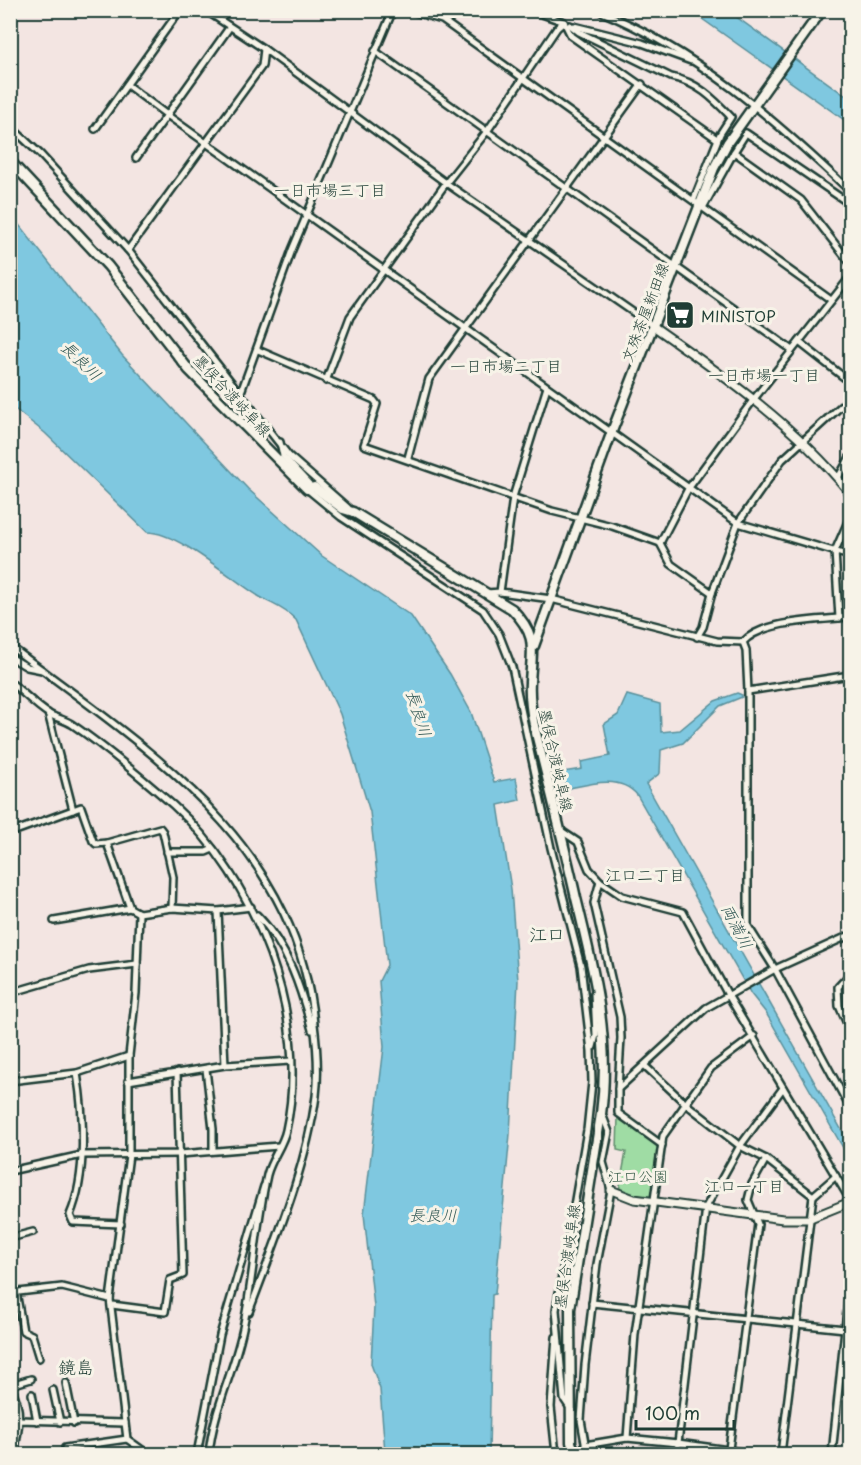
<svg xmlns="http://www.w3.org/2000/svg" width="861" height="1465" font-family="'Playpen Sans','Klee One',sans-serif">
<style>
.green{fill:#9fdca4;stroke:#5f8c6c;stroke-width:1.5}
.water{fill:#7fc8e0;stroke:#59909b;stroke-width:1.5}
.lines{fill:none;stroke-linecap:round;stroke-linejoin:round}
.minor-casing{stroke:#1f3d34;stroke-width:10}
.tertiary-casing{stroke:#1f3d34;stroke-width:11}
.secondary-casing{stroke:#1f3d34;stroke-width:13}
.minor{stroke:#f7f3e8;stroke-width:5}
.tertiary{stroke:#f7f3e8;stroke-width:7}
.secondary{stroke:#f7f3e8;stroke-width:8}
.labels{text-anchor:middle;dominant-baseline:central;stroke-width:6;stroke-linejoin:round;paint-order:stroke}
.street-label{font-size:15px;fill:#1f3d34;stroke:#f7f3e8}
.poi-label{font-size:15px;fill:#1f3d34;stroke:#f7f3e8;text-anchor:start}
.park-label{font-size:15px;fill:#395d4a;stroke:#f7f3e8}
.neighbourhood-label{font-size:16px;fill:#1f3d34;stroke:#f7f3e8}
.water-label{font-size:16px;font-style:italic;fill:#325956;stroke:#f7f3e8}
.quarter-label{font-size:18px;fill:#1f3d34;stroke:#f7f3e8}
</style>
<rect width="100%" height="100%" fill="#f3e5e2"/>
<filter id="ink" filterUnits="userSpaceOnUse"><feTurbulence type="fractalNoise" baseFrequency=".0167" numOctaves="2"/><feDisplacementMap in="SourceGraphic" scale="12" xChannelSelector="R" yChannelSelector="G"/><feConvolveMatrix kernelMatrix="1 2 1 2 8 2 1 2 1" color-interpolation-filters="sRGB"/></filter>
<g filter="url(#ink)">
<polygon class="green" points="618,1117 658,1146 652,1199 619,1191 626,1152 617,1150"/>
<g class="water">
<polygon points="691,11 728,11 850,99 850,124"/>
<path d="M11,219l5,2 106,134 126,134 74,67 89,60 39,58 21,38 23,70 22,-4 4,22 -22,5 13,84 7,92 -8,153 -15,160 -3,1 -3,159h-103l-1,-2 -5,-63 -9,-25 3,-57 -10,-93 20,-167 -5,-66 8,-16 -17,-153 -30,-98 -44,-94c-11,-12 -23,-15 -36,-23 -28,-17 -81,-65 -113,-65l-102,-99 -34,-27z"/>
<path d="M737,693l5,2v2l-22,9 -37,37 -22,7 -1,23 -14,11 204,361v15l-84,-147 -15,-19 -114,-199c-17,-21 -48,-11 -71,-6l-4,-17 20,-3 -1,-7 29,-6 -6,-32 14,-9 9,-20 33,9 1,28 19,-2 35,-29z"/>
</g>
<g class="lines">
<g class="minor-casing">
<g id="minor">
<polyline points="205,10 264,49 446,183 653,326"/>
<polyline points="408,10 442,20 831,300"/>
<path d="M597,10c99,40 177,109 253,181"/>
<polyline points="564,22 571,36 717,139"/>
<path d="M570,25l9,7 92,45c26,5 42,21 60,40l-11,17 -26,65"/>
<polyline points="574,26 642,43 691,61"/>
<polyline points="375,51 792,350"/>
<polyline points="127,85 167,115 229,28"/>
<polyline points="10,126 40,154 128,250 289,456 348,508"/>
<polyline points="95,129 180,10"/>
<polyline points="734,152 746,133 850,204"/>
<polyline points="136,158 167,115 738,523 850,556"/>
<polyline points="704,206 734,152 801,200 850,263"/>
<polyline points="128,250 262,66 264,49"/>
<polyline points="799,342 850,382"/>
<polyline points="258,350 374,400 377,404 364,445 552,511 612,526 660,543"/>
<polyline points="326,381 350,317 446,183 488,130 557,28 564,22 531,10"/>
<polyline points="241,392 292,250 393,10"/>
<polyline points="280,442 283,456 309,484 307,489 341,517 483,610 499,634 512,667 551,848 581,966 591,1051 592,1082 587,1130 556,1310 564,1399 570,1408"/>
<polyline points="408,458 429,379 642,84"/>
<polyline points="838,478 850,457"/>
<polyline points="660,543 688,489 754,399 850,277"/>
<polyline points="660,543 671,564 712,593"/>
<path d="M500,592l51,7 166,42 26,1c20,-22 78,-22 107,-25"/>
<polyline points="487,593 500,592 513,497 547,387"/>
<polyline points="839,618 835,551 850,517"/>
<polyline points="697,637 703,627 712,593 738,523 782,460 850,398"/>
<polyline points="743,642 746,650 748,691 748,926 775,969 850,1108"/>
<path d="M10,646c134,101 287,195 304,378 3,23 5,48 2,72 -10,73 -41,146 -67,216"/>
<polyline points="10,657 27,667 42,670"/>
<path d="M10,682c13,10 25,23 39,32 7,4 17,6 24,11 35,24 68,52 100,80 83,74 138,214 113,325 -3,15 -15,29 -19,45 -11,49 -13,99 -23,148 -8,45 -31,86 -35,131"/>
<polyline points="748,691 850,675"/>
<polyline points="48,713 73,810"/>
<polyline points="560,830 578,842 589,869 600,881"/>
<polyline points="10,833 81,807 93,841 96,844 107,843 130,908 139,913 172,908 218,911 251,907"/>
<polyline points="107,843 160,828 163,832 173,877 172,908"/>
<polyline points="167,852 206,852 213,849"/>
<polyline points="218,911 225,1065"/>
<polyline points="139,913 136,993 129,1056 129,1155 110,1299 127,1439 148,1454"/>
<path d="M257,915c31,31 44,74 55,115"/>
<polyline points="54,921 130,908"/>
<polyline points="850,974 838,987 839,1006 850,1030"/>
<polyline points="10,993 89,970 137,964"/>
<polyline points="593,1047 596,1035 594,994"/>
<polyline points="645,1066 686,1104 740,1146 766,1159 813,1196 781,1454"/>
<polyline points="206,1069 213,1129 213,1150"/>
<path d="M77,1073c7,42 10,102 -7,142l3,7 48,2"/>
<polyline points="10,1081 77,1073 129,1056"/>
<polyline points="128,1081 225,1065 291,1061"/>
<polyline points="618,1089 621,1038 620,1017 594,903 600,881 622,896 683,912 728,995 850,1200"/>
<polyline points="662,1145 618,1113 618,1089 706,1008 775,969 850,935"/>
<polyline points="10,1171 82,1155 180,1154 279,1146"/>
<polyline points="813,1196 836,1176"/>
<polyline points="10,1238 33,1232"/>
<polyline points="16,1292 23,1331 32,1335 39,1358"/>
<polyline points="10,1293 62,1287 110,1299"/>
<polyline points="592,1303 845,1329"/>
<polyline points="112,1305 165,1312 170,1280 183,1275 177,1072"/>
<polyline points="556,1337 551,1407 556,1454"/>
<polyline points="66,1383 74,1423"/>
<path d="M10,1385c13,24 9,44 4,69"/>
<polyline points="11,1385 31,1379"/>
<polyline points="53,1390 60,1422"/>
<polyline points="32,1394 37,1421"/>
<polyline points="10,1422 19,1420 125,1423"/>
<polyline points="627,1438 635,1334 663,1136 711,1068 754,1036"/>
<polyline points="572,1443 580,1454"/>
<polyline points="585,1445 627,1438 678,1443 706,1207 740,1146 783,1088"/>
<polyline points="729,1449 758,1224 748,1200 752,1184 766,1159"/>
<polyline points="65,1454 65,1448 127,1439"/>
<polyline points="197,1454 220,1335 264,1186"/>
<polyline points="587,1454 581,1420 585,1365 597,1264 611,1190 603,1162 609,1132 602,1114"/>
<polyline points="677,1454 678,1443 757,1454"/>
<polyline points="832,1454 850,1281"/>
</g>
</g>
<g class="tertiary-casing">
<g id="tertiary">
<path d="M653,326c70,49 143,100 197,167"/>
<polyline points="611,1190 634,1199 783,1219 808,1219 850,1202"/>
</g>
</g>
<g class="secondary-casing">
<g id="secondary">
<path d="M10,161l98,105 81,104 118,119 7,-2 29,22 10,3 159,97c26,27 20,39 18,73 -1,15 1,28 4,43 14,57 29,115 42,173 18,72 35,141 25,216l-31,195 1,133 3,12"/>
<polyline points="534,646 611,434 714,168 728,142 822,10"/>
</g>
</g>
<use href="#minor" class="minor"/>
<use href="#tertiary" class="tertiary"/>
<use href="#secondary" class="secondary"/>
</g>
</g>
<defs>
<g id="supermarket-square" transform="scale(1.5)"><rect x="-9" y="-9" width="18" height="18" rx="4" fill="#1f3d34" stroke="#f7f3e8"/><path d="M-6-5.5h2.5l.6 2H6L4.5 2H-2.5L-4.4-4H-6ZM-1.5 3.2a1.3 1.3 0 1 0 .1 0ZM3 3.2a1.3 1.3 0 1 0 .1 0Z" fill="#fff"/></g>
</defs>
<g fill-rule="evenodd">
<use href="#supermarket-square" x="680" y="315"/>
</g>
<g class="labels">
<g class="street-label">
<text transform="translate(644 312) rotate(-69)">文殊茶屋新田線</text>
<text transform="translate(233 395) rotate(47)">墨俣合渡岐阜線</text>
<text transform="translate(557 760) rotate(77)">墨俣合渡岐阜線</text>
<text transform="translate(566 1256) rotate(-82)">墨俣合渡岐阜線</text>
</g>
<g class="poi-label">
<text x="701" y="315">MINISTOP</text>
</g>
<g class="park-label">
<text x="638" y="1175">江口公園</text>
</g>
<g class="neighbourhood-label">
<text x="330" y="189">一日市場三丁目</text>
<text x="506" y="365">一日市場二丁目</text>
<text x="764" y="374">一日市場一丁目</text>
<text x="645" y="874">江口二丁目</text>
<text x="744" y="1185">江口一丁目</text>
</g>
<g class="water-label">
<text transform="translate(82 360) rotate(44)">長良川</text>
<text transform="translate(420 713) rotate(72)">長良川</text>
<text transform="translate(738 926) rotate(63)">両満川</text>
<text x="433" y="1214">長良川</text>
</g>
<g class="quarter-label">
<text x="547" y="933">江口</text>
<text x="76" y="1366">鏡島</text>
</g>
</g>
<rect width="861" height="1465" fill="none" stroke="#f7f3e8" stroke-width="36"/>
<rect x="18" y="18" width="825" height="1429" fill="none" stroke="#1f3d34" stroke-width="2" filter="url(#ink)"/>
<path d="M636 1420v9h98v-9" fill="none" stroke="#1f3d34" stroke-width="3"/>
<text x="645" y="1420" font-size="18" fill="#1f3d34" stroke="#f7f3e8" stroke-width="4.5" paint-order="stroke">100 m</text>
</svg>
